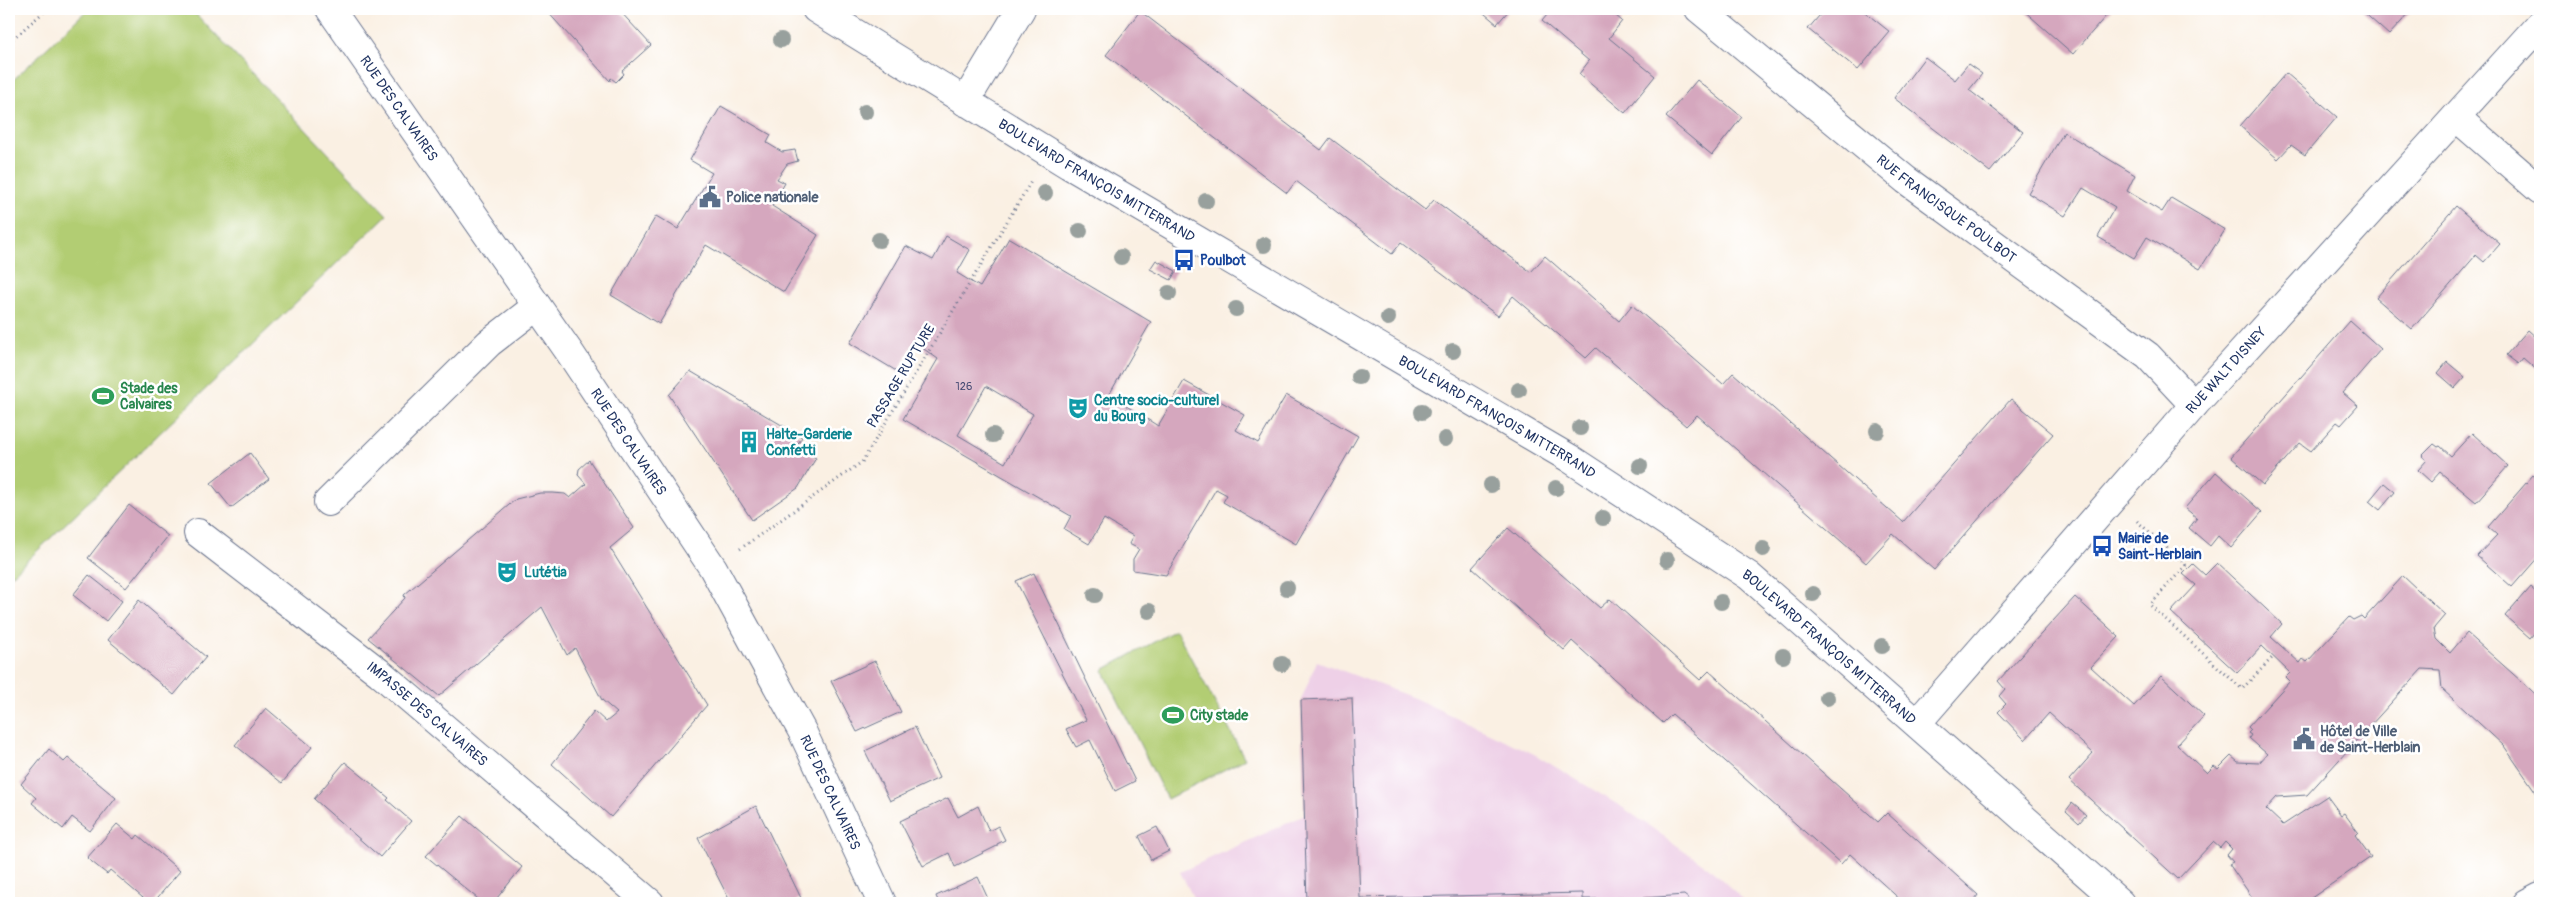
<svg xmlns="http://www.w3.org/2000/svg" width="2549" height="912" font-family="Pangolin,sans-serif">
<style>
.built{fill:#eed0e7}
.pitch{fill:#b2cd73;stroke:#667e68}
.building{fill:#d5a7be;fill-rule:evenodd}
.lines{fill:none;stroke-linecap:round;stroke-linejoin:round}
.minor-casing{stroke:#69738d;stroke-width:30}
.path{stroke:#69738d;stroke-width:3;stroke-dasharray:1 4;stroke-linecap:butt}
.minor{stroke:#fff;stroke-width:28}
.tree{fill:#98a09d}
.labels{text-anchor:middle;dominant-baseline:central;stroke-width:5;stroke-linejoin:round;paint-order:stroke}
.number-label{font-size:11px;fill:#4a4d76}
.street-label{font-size:14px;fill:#1b2f5e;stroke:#fff}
.service-label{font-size:14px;font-weight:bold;fill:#4e5e75;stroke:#fff;text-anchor:start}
.transit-label{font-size:14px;font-weight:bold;fill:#164399;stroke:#fff;text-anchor:start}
.leisure-label{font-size:14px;font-weight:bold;fill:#27864d;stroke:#fff;text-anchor:start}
.culture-label{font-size:14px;font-weight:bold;fill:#0d838f;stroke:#fff;text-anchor:start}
</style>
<rect width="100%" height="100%" fill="#fff"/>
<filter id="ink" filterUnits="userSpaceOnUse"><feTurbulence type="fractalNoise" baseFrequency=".02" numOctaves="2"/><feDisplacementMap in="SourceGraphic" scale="10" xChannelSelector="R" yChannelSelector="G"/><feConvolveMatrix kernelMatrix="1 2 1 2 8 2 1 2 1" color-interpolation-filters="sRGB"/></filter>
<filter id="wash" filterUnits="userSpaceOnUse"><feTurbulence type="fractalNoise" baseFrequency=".0096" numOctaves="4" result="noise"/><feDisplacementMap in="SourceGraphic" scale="20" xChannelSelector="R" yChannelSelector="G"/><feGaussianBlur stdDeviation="1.12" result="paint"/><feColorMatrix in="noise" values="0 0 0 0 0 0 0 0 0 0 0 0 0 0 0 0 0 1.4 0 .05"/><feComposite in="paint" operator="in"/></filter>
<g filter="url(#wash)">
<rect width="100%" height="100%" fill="#faf0e3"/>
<polygon class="built" points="1317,661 1414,698 1534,754 1625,809 1709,868 1747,903 1196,903 1180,872 1305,815 1301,700"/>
<g class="pitch">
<polygon points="88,9 191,9 387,215 9,578 9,84"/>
<polygon points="1176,630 1245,759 1167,799 1103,670"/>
</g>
<g id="blocks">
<g class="building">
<polygon points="545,9 618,9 651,45 622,71 624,74 616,82 611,78 610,81"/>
<polygon points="1479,9 1510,9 1497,24"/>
<polygon points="1552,9 1608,9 1622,21 1609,38 1655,76 1625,113 1579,74 1589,61 1542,21"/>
<polygon points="1825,9 1861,9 1890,32 1858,70 1808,29"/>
<polygon points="2022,9 2112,9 2073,54"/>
<polygon points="2360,9 2413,9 2389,35"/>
<polygon points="1140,11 1321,150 1330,138 1425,210 1434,200 1531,272 1545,256 1619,321 1632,305 1723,384 1733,373 1903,522 2011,399 2053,434 1934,570 1893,534 1866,563 1697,415 1686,426 1596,348 1586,358 1513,296 1498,316 1401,243 1392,254 1296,181 1287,193 1106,55"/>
<polygon points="1925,57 1955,80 1968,64 1982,74 1969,90 2023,132 1990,172 1894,98"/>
<polygon points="2286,73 2337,117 2305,155 2291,145 2278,159 2240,126"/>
<polygon points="1697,80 1742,117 1712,155 1666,117"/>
<polygon points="721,106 771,135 767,143 782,152 795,150 798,161 787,164 777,179 785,183 772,206 818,235 784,292 706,245 659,324 611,295 656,216 678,229 712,173 690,160"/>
<polygon points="2064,132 2135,175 2127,191 2162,212 2171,198 2225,230 2200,269 2147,237 2134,258 2098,237 2115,207 2083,188 2065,216 2028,193"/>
<polygon points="2456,206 2500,244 2484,262 2476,255 2412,329 2376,298"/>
<path d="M946,236l24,14 -13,23 23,14 29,-49 142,84 -42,73 49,31 26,-45 61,34 -9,15 22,13 28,-48 72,41 -62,108 -73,-42 4,-7 -11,-6 -50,86 -33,-5v-11l6,-10 -10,-5 4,-8 -29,-17 -15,25 -25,-15 7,-13 -168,-97 35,-60 -24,-17 -16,30 -48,-29 56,-97 27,14zM986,386l47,28 -28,49 -47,-28z"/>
<polygon points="1156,260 1176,271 1171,280 1150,269"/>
<polygon points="2350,321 2381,349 2343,393 2358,406 2341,425 2337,422 2311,451 2300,443 2263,485 2231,457"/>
<polygon points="2528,330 2538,339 2540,337 2540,373 2523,358 2518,364 2506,355"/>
<polygon points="2447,362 2465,377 2455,388 2438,373"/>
<polygon points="690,371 802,437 796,447 816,458 798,488 752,520 669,395"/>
<polygon points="2472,433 2508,466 2476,502 2440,472 2431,482 2418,470 2427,460 2422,456 2434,444 2438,447 2440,446 2451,456"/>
<polygon points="250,453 269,479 231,508 211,483"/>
<polygon points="589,460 634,528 610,548 707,705 611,817 552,764 594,711 606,722 617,713 602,700 575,648 567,655 542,607 439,696 368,638 405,598 404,595 516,499 540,493 553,493 565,494 570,498 586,484 578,475 579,469"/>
<polygon points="2216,472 2262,512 2231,548 2218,536 2210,546 2189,528 2197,518 2185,508"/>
<polygon points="2533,475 2540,482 2540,555 2512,587 2477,556 2497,535 2488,527"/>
<polygon points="2384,483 2395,492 2380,510 2369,501"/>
<polygon points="129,505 168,536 126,588 88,558"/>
<polygon points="1508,528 1600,608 1610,599 1700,680 1709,671 1878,822 1887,813 1978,895 1972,903 1904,903 1850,854 1841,864 1672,714 1663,723 1572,641 1564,650 1472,568"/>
<polygon points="2217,563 2282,624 2271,637 2300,663 2303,659 2307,662 2349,617 2353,620 2361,616 2364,619 2403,576 2445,615 2434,628 2436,639 2450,653 2467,633 2540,698 2540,707 2535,712 2540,718 2540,798 2504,746 2442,689 2440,670 2422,669 2307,795 2277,797 2266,809 2283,825 2327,796 2341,815 2344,813 2358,832 2355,835 2371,857 2304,903 2256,903 2229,864 2233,862 2227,855 2232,849 2225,842 2220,848 2213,842 2178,879 2069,780 2093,753 2049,713 2025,740 1998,712 2006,704 1999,696 2005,689 1998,681 2075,597 2119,637 2091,667 2134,706 2161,676 2204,716 2177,745 2207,773 2214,766 2218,769 2231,756 2238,762 2259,763 2267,754 2249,738 2251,735 2248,733 2251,730 2248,727 2290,681 2286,677 2290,673 2262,646 2237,673 2171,612 2196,585 2183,574 2193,564 2205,575"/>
<polygon points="1034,573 1135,781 1115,791 1090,740 1076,747 1066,729 1086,720 1016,581"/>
<polygon points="89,575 122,601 106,621 73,595"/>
<polygon points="2530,587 2540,596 2540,626 2530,638 2505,616"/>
<polygon points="139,600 206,657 174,695 108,640"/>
<polygon points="875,661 901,712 857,732 831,681"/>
<polygon points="1352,698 1360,898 1583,893 1583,899 1634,899 1634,903 1307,903 1301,700"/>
<polygon points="266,708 312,747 282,783 235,745"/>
<polygon points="915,727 939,778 890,801 865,751"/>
<polygon points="49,749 64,762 68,758 116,798 90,831 72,817 63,829 32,803 36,798 21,784"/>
<polygon points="345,762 389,798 387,800 411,821 380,857 314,799"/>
<polygon points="948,798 958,817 978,806 989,831 998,826 1005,840 997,844 997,846 955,867 949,853 923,866 900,821"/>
<polygon points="2072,803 2086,815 2079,823 2066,811"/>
<polygon points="756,806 801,898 793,903 731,903 698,838"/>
<polygon points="462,816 522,867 493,903 483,903 426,856"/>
<polygon points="117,824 135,839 138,835 180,871 153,903 149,903 110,870 107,874 87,858"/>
<polygon points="1157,827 1169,851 1151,860 1139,836"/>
<polygon points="978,877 990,903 939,903 936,896"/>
<polygon points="1684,895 1689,899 1689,903 1645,903 1644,898"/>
</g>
</g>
</g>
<g filter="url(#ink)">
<use href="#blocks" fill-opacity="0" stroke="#69738d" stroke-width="1"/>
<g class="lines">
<g class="minor-casing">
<g id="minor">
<path id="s1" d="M330,9l240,344 143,215 89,163 80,172"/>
<path id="s2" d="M816,9l253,156 500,293 180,118 371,327"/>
<path id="s3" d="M1699,9l207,171 242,176 46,49"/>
<polyline points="965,102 1021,9"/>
<polyline points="2456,117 2540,190"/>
<polyline points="328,502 489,343 537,306"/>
<path id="s4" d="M198,533l182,140 270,230"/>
<path id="s5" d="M1917,723l277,-318 346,-381"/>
<polyline points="2527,903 2540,896"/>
</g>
</g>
<g class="path">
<polyline points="9,42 47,9"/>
<polyline points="2137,521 2189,568"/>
<polyline points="740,549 862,462 1032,180"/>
<polyline points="2186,565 2150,605 2242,689 2273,657"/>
</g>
<use href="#minor" class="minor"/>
</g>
<g class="tree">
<circle cx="781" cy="40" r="8"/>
<circle cx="865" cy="112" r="8"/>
<circle cx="1045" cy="193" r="8"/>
<circle cx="1206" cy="201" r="8"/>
<circle cx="1080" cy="231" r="8"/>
<circle cx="879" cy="240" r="8"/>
<circle cx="1264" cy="245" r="8"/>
<circle cx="1121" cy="257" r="8"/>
<circle cx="1169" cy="293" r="8"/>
<circle cx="1236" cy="309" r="8"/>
<circle cx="1388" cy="318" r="8"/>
<circle cx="1453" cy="351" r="8"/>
<circle cx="1359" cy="377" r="8"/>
<circle cx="1519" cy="390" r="8"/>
<circle cx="1422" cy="412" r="8"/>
<circle cx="1580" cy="428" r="8"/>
<circle cx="1877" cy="431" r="8"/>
<circle cx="993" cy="435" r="8"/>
<circle cx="1445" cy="439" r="8"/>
<circle cx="1640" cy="466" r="8"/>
<circle cx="1491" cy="485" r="8"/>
<circle cx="1556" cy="488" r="8"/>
<circle cx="1603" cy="518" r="8"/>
<circle cx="1763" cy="549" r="8"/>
<circle cx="1667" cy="560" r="8"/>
<circle cx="1287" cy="588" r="8"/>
<circle cx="1813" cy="594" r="8"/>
<circle cx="1095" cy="595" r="8"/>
<circle cx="1721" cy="602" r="8"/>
<circle cx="1149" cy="611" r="8"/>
<circle cx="1882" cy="646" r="8"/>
<circle cx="1783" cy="656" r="8"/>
<circle cx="1282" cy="664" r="8"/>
<circle cx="1827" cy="698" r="8"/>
</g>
</g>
<defs>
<g id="civic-bare" transform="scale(1.725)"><path d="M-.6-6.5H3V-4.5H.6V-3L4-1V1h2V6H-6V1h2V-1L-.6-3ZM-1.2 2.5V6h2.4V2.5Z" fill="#5c6f8a" stroke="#fff" stroke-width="2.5" paint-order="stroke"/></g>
<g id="bus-bare" transform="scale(1.725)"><path d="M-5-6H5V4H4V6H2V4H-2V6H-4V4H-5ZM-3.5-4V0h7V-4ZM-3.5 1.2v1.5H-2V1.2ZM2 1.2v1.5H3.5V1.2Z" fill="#1a4fb4" stroke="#fff" stroke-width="2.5" paint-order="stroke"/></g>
<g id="stadium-bare" transform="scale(1.725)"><path d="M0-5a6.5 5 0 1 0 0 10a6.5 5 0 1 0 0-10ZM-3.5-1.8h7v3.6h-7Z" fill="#2e9e5b" stroke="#fff" stroke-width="2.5" paint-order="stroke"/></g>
<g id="theatre-bare" transform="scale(1.725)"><path d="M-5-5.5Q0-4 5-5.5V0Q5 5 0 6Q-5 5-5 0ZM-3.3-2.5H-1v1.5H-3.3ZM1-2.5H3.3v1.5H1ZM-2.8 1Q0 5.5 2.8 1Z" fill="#0f9aa8" stroke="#fff" stroke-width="2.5" paint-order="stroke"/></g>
<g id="building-bare" transform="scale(1.725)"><path d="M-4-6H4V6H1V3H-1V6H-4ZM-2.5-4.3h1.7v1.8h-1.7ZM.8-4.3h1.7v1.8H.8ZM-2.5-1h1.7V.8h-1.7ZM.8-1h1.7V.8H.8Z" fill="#0f9aa8" stroke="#fff" stroke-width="2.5" paint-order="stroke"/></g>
</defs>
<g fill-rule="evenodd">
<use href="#civic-bare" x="710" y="197"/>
<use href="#bus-bare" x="1184" y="260"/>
<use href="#stadium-bare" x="103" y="396"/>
<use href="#theatre-bare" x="1078" y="408"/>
<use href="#building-bare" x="749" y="442"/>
<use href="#bus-bare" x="2102" y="546"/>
<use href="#theatre-bare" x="507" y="572"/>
<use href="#stadium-bare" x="1173" y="715"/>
<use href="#civic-bare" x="2304" y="739"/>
</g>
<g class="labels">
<g class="number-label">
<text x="964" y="386">126</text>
</g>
<g class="street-label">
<text stroke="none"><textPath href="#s1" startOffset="121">RUE DES CALVAIRES</textPath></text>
<text stroke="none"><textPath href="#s2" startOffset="329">BOULEVARD FRANÇOIS MITTERRAND</textPath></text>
<text stroke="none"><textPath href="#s3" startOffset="318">RUE FRANCISQUE POULBOT</textPath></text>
<text stroke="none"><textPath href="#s5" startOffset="469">RUE WALT DISNEY</textPath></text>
<text transform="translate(901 376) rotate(-59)">PASSAGE RUPTURE</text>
<text stroke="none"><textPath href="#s2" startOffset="794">BOULEVARD FRANÇOIS MITTERRAND</textPath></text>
<text stroke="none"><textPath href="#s1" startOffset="526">RUE DES CALVAIRES</textPath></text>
<text stroke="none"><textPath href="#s2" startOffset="1199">BOULEVARD FRANÇOIS MITTERRAND</textPath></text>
<text stroke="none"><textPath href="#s4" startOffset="292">IMPASSE DES CALVAIRES</textPath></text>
<text stroke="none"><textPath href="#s1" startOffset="931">RUE DES CALVAIRES</textPath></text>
</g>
<g class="service-label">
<text x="726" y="197">Police nationale</text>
<text x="2320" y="731">Hôtel de Ville<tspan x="2320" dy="16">de Saint-Herblain</tspan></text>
</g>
<g class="transit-label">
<text x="1200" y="260">Poulbot</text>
<text x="2118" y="538">Mairie de<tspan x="2118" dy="16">Saint-Herblain</tspan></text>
</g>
<g class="leisure-label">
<text x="120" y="388">Stade des<tspan x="120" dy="16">Calvaires</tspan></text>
<text x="1190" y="715">City stade</text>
</g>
<g class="culture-label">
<text x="1094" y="400">Centre socio-culturel<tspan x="1094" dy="16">du Bourg</tspan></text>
<text x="766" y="434">Halte-Garderie<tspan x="766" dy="16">Confetti</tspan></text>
<text x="524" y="572">Lutétia</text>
</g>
</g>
<rect width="2549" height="912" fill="none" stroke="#fff" stroke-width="30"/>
</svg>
